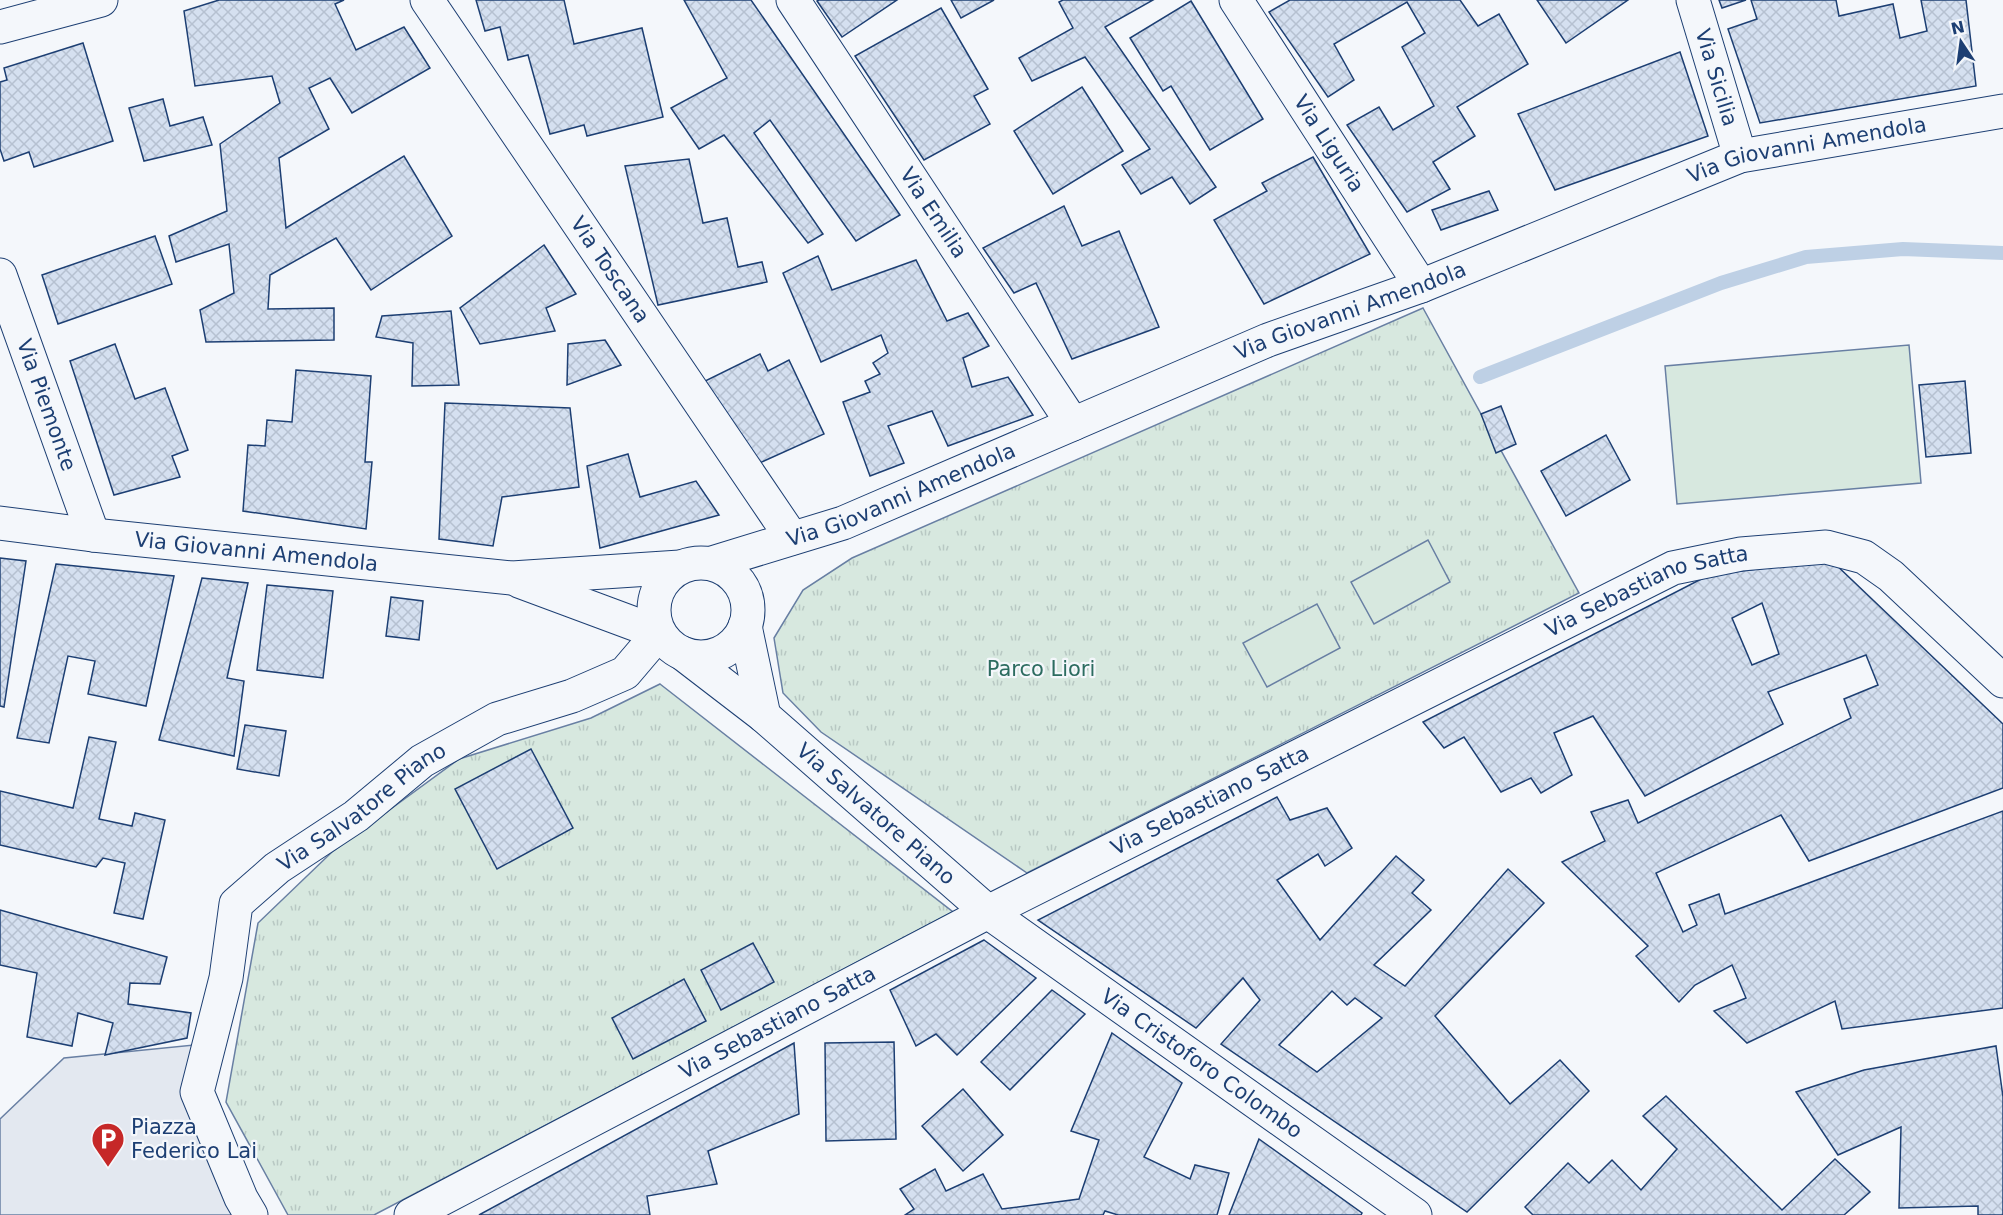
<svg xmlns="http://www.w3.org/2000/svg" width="2003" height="1215" font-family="'DejaVu Sans',sans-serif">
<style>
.grass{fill:url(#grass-tufts);stroke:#687fa3;stroke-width:1.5}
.pitch{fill:#d7e8df;stroke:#687fa3;stroke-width:1.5}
.parking{fill:#e3e8f0;stroke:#687fa3;stroke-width:1.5}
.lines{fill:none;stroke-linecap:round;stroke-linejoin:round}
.stream{stroke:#bed0e5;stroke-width:14}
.building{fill:url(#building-cross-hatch);stroke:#1d3f73;stroke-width:1.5;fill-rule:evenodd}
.minor-casing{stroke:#1d3f73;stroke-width:35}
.minor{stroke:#f4f7fb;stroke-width:33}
.labels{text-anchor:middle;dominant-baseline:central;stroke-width:4.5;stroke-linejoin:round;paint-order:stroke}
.street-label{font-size:21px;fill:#1d3f73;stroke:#f4f7fb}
.park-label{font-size:21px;fill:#2c6c60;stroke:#f4f7fb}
.poi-label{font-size:21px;fill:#1d3f73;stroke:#f4f7fb;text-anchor:start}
</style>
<defs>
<pattern id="grass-tufts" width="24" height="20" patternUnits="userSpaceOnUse" patternTransform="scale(1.5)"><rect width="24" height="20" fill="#d7e8df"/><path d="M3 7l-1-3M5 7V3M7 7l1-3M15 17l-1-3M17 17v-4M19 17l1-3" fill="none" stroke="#b8c8c3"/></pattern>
<pattern id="building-cross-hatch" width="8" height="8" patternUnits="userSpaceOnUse" patternTransform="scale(1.5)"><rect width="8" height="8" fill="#d5e0f0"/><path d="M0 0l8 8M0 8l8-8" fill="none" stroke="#b6c1d1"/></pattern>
</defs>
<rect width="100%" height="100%" fill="#f4f7fb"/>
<g class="grass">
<polygon points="1423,308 1579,593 1027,873 821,732 783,693 774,638 803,590 852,558"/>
<polygon points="660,684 953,912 374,1215 288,1215 226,1102 258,923 332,852 459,759 591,718"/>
</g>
<g class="pitch">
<polygon points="1909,345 1921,483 1677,504 1665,366"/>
<polygon points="1428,540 1450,582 1374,624 1351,582"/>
<polygon points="1317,604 1340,648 1267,687 1243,643"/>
</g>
<polygon class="parking" points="194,1045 241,1215 0,1215 0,1119 64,1058"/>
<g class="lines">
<polyline class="stream" points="1480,377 1721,283 1806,257 1903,249 2003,253"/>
</g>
<g class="building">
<polygon points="219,0 344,0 335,4 356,50 404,27 430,68 352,113 330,78 309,88 329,129 279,158 286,228 404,156 452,236 371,290 336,238 270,275 268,309 334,308 334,340 206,342 200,310 234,293 229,244 176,262 169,236 227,211 220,144 280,103 272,76 195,86 184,11"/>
<polygon points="476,0 564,0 574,44 642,28 663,117 587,136 584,125 550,134 528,55 508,60 500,27 485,31"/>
<polygon points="684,0 751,0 900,215 856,241 770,120 754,133 823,234 808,243 724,135 699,149 671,108 727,78"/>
<polygon points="819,0 897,0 842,37 817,1"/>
<polygon points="951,0 994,0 961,18"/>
<polygon points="1063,0 1153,0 1105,27 1216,187 1190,204 1172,177 1141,194 1122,165 1150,149 1085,57 1032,81 1019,58 1073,28 1059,2"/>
<polygon points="1290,0 1460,0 1478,26 1499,14 1528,64 1457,107 1475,136 1433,162 1450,189 1407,212 1347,125 1379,107 1393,130 1434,106 1402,47 1425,33 1407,2 1334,44 1354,80 1328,97 1269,12"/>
<polygon points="1537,0 1628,0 1566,43"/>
<polygon points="1719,0 1746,0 1722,8"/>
<polygon points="1751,0 1836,0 1839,16 1893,4 1900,38 1927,31 1921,0 1966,0 1976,86 1760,123 1728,29 1757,19"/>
<polygon points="1191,1 1263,119 1210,150 1171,86 1163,91 1130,38"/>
<polygon points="941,8 988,89 974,96 990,124 924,160 855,56"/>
<polygon points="83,43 113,141 34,167 29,152 4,161 0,149 0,82 7,80 4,68"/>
<polygon points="1680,52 1708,136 1555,190 1518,114"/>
<polygon points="1082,87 1123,151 1053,194 1014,131"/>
<polygon points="163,99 170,126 203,117 212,145 144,161 129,108"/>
<polygon points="1313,157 1370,254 1264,304 1214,220 1267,191 1262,183"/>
<polygon points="689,159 703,223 727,218 738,267 762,262 767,282 658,305 625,166"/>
<polygon points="1489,191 1498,210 1441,230 1432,210"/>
<polygon points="1064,206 1082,246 1119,231 1159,327 1072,359 1036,283 1014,293 983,248"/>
<polygon points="155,236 172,284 58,324 42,275"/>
<polygon points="544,245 576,294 546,308 555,331 480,344 460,308"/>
<polygon points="818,256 832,290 916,260 947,321 968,313 989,346 963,358 972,387 1008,377 1033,415 948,446 932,411 888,426 904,463 870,476 843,402 870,392 865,381 880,374 873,363 888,353 881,335 821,362 783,273"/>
<polygon points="451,311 459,385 412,386 413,343 376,337 382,316"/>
<polygon points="605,340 621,365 567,385 568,344"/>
<polygon points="115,344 135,399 165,388 188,450 172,456 180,477 114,495 70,361"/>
<polygon points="760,354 768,371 789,360 824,434 753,466 699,384"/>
<polygon points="296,370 371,376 365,462 372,462 366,529 243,511 248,445 265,446 267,420 292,422"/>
<polygon points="1965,381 1971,453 1926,457 1919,385"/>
<polygon points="445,403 570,408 579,487 502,497 493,546 439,539"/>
<polygon points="1501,406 1516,444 1496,453 1481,414"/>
<polygon points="1606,435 1630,480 1566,516 1541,471"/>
<polygon points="628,454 640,497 696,481 719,515 600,548 587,466"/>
<polygon points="0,558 26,561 4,707 0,706"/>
<path d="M1831,560l172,164v64l-194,73 -28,-46 -125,58 27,59 14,-7 -8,-20 30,-11 6,20 278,-103v197l-161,21 -7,-28 -88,42 -33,-32 32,-13 -14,-33 -37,20 -16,17 -43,-46 12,-10 -86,-84 43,-21 -14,-29 37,-12 10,23 213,-105 -7,-19 34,-14 -12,-30 -98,37 15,32 -138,72 -52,-80 -39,17 18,42 -31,18 -10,-15 -30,14 -37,-55 -20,11 -21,-26 286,-147zM1762,603l17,51 -27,11 -20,-47z"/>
<polygon points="56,564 174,576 146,706 88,694 95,661 68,656 49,743 17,738"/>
<polygon points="202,578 248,583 227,678 244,681 234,756 159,740"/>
<polygon points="267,585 333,591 323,678 257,670"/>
<polygon points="391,597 423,601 419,640 386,636"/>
<polygon points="245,725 286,731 279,776 237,769"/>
<polygon points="89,737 116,742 99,819 132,826 135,813 165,820 143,919 114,913 125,863 103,858 96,867 0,845 0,791 73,808"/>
<polygon points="531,749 573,828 497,869 455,789"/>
<path d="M1277,797l13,23 37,-12 25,40 -27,18 -7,-12 -41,26 43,60 76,-84 28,24 -12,13 19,17 -57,55 31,21 103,-117 36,34 -109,113 75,88 50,-44 29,31 -122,121 -246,-168 39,-44 -17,-22 -47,50 -158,-108zM1332,991l15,14 8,-7 27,20 -65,54 -38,-27z"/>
<polygon points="0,910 167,957 160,984 130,983 128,1004 191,1013 187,1038 105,1055 113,1023 78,1013 72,1046 27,1037 37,973 0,965"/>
<polygon points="984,940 1036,978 957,1055 936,1034 916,1046 890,990"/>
<polygon points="753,943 774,982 721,1010 701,970"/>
<polygon points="684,979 706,1021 633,1059 612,1018"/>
<polygon points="1052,990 1085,1014 1010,1090 981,1062"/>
<polygon points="1112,1033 1182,1083 1144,1157 1190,1179 1195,1165 1229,1173 1217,1215 1118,1215 1105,1211 1103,1215 905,1215 914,1209 900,1189 935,1169 946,1191 983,1174 1002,1209 1079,1199 1099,1140 1071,1131"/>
<polygon points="894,1042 896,1139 826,1141 825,1043"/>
<polygon points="794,1043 799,1114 708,1151 717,1184 647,1196 650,1215 479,1215"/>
<polygon points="1996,1046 2003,1097 2003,1215 1978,1215 1978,1206 1899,1208 1901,1127 1838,1155 1796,1092 1864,1070"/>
<polygon points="963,1089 1003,1135 963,1171 922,1126"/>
<polygon points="1666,1096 1782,1210 1835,1159 1870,1192 1844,1215 1533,1215 1525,1207 1568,1163 1589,1183 1612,1160 1641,1190 1677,1149 1643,1116"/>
<polygon points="1259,1139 1362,1213 1361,1215 1229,1215"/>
</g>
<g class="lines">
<g class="minor-casing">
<g id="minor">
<path id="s1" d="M427,0l365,538"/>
<path id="s2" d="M793,0l280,424"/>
<path id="s3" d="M1236,0l185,286"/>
<path id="s4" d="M1693,0l47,156"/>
<polyline points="0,27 101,0"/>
<path id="s5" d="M0,275l93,260"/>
<path id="s6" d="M0,523l93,12 419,43 168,-11"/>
<circle cx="701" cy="610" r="47"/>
<path id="s7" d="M712,563l131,-40 425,-183 153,-54 319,-130 263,-45"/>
<polyline points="519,581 659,633"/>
<polyline points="745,626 764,716"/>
<path id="s8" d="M682,653l82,63 224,196 427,303"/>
<path id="s9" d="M251,1215l-10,-17 -44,-106 29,-114 10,-74 41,-36 79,-52 66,-55 75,-42 75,-23 53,-23 34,-40"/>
<path id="s10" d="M411,1215l577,-303 685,-344 68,-14 85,-7 38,10 27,19 112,105"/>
</g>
</g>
<use href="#minor" class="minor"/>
</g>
<defs>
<g id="parking-pin" transform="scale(1.725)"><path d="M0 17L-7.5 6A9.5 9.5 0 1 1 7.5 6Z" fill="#c62828" stroke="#f4f7fb"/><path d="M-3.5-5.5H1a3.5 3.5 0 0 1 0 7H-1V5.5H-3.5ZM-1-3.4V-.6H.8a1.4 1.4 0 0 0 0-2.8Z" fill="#fff"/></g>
</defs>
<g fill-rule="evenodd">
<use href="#parking-pin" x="108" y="1139"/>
</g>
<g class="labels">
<g class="street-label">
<text stroke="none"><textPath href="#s4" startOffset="81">Via Sicilia</textPath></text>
<text stroke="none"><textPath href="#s3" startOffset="171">Via Liguria</textPath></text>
<text stroke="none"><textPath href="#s7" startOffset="1173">Via Giovanni Amendola</textPath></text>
<text stroke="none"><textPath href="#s2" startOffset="255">Via Emilia</textPath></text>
<text stroke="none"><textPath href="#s1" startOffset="326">Via Toscana</textPath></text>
<text stroke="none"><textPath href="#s7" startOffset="687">Via Giovanni Amendola</textPath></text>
<text stroke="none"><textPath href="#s5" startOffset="138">Via Piemonte</textPath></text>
<text stroke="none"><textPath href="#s7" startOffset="201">Via Giovanni Amendola</textPath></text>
<text stroke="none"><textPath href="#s6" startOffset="258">Via Giovanni Amendola</textPath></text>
<text stroke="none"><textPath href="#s10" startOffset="1386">Via Sebastiano Satta</textPath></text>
<text stroke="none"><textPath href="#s10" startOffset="900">Via Sebastiano Satta</textPath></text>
<text stroke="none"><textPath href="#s9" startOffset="486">Via Salvatore Piano</textPath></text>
<text stroke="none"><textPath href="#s8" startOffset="252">Via Salvatore Piano</textPath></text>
<text stroke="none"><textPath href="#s10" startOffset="414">Via Sebastiano Satta</textPath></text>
<text stroke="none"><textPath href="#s8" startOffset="663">Via Cristoforo Colombo</textPath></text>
</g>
<g class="park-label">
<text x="1041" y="669">Parco Liori</text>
</g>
<g class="poi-label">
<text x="131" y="1127">Piazza<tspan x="131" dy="24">Federico Lai</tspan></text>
</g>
</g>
<g transform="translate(1961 42) rotate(347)" stroke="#f4f7fb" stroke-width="4.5" paint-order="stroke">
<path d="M0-4.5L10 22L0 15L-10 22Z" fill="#1d3f73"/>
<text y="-9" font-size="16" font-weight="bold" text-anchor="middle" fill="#1d3f73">N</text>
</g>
</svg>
